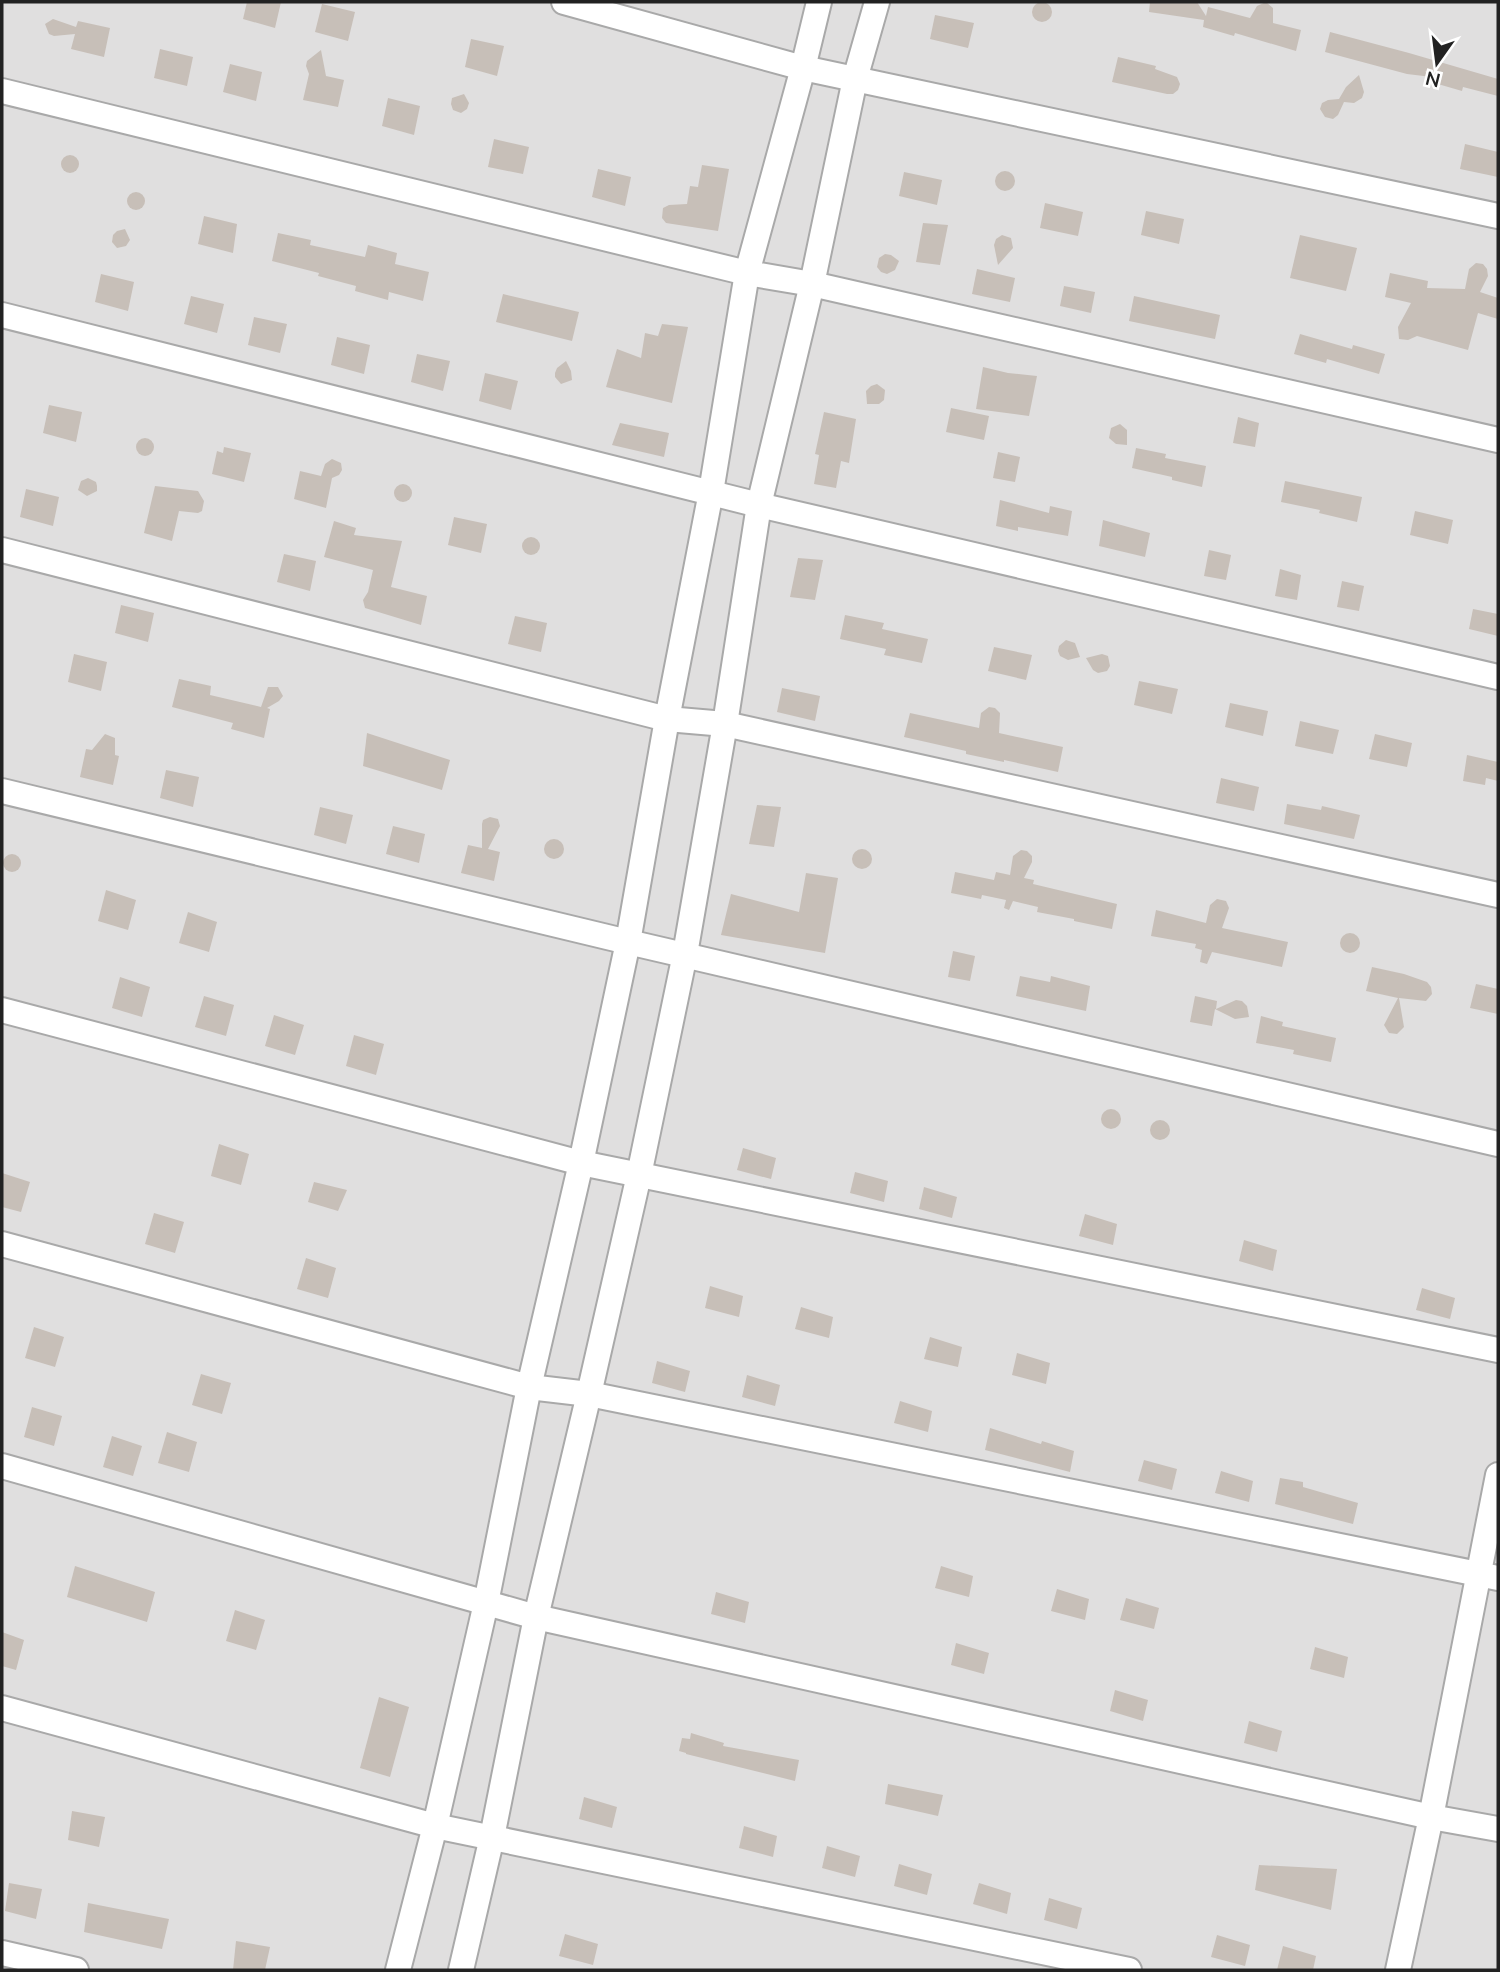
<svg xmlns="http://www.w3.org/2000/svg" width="1500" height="1972" font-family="Mulish,sans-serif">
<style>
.residential{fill:#e0dfdf}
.building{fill:#c7bfb8}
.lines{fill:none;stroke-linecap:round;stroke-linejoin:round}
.street-casing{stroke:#a9a9a9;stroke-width:28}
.street{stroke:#fff;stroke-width:24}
</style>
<rect width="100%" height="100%" fill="#f2efe9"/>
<rect class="residential" x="2" y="2" width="1496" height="1968"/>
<g class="building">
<polygon points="247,2 281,2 275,28 243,19"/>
<polygon points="1150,2 1197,2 1206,16 1208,7 1250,18 1257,6 1266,2 1273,8 1273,23 1301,30 1296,51 1235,33 1234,36 1203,27 1204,20 1149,12"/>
<circle cx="1042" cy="12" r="10"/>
<polygon points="322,4 355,12 348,41 315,32"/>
<polygon points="935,15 974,23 968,48 930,39"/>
<polygon points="53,19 76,27 78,21 110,28 104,57 71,49 75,34 54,36 49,34 45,24"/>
<polygon points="1330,32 1409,53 1498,79 1498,96 1463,87 1462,91 1431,82 1432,77 1407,74 1325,52"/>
<polygon points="471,39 504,46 497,76 465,67"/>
<polygon points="160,49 193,57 187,86 154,78"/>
<polygon points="321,50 326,76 344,80 338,107 303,100 309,74 306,66 307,61"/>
<polygon points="1118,57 1156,66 1155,69 1177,77 1180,84 1178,90 1173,94 1167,94 1112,82"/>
<polygon points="230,64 262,72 256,101 223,92"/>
<polygon points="1359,75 1364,92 1362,98 1354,103 1344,102 1338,115 1333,119 1325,117 1320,109 1322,103 1328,100 1339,99 1346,87"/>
<polygon points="464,94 469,103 467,109 461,113 453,110 451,104 452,98"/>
<polygon points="388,98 420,106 414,135 382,126"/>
<polygon points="494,139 529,147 523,174 488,167"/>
<polygon points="1465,144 1498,152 1498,177 1460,169"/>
<circle cx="70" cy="164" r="9"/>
<polygon points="702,165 729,169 718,231 666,223 662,218 663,208 669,205 687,204 690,186 698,187"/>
<polygon points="598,169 631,177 625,206 592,197"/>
<circle cx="1005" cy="181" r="10"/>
<polygon points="904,172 942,180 937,205 899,196"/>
<circle cx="136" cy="201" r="9"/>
<polygon points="1045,203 1083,212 1078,236 1040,228"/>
<polygon points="1146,211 1184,219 1179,244 1141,235"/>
<polygon points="204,216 237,224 233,253 198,244"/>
<polygon points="923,223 948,225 940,265 916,262"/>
<polygon points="125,229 130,240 126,246 117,248 112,242 113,235 117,231"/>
<polygon points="278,233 311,240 310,245 365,257 368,245 397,253 395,264 429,272 423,301 389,292 388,300 355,291 356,286 318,276 319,273 272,261"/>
<polygon points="1002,235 1011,238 1013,248 998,265 994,245 996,239"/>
<polygon points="1300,235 1357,248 1346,291 1290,278"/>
<polygon points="885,254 891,255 899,261 895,270 887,274 881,272 877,267 879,258"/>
<polygon points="1476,263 1483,264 1487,269 1488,276 1480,292 1498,298 1498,319 1478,313 1468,350 1417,336 1408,340 1399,339 1398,327 1411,303 1385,297 1390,273 1428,281 1427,288 1465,289 1469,269"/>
<polygon points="977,269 1015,278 1010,302 972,294"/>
<polygon points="101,274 134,282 128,311 95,302"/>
<polygon points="1064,286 1095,292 1091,313 1060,306"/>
<polygon points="503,294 579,312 572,341 496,322"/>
<polygon points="191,296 224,304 217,333 184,324"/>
<polygon points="1134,296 1220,315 1215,339 1129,321"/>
<polygon points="254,317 287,324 280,353 248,345"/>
<polygon points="662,324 688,327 672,403 606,387 617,349 641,358 645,333 658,336"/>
<polygon points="1300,334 1352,349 1353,345 1385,354 1379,374 1327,359 1326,363 1294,354"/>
<polygon points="337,337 370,345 364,374 331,365"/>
<polygon points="417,354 450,361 443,391 411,382"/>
<polygon points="566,361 571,371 572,380 561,384 555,377 555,373 557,368"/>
<polygon points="983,367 1008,373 1037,376 1029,416 976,409"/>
<polygon points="485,373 518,381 511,410 479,401"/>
<polygon points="877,384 885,390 884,400 879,404 867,404 866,391 871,386"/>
<polygon points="49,405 82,412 76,442 43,433"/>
<polygon points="951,408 989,416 984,440 946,432"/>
<polygon points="824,412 856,419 849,463 841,461 836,488 814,484 819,455 815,454"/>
<polygon points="1238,417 1259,423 1255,447 1233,443"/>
<polygon points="620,423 669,433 664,457 612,445"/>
<polygon points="1120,424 1127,430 1127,445 1116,444 1109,438 1111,428"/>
<circle cx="145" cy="447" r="9"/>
<polygon points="224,447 251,453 244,482 212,474 217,451 223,453"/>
<polygon points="1136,448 1166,454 1165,458 1206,466 1202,487 1172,480 1172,477 1132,468"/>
<polygon points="998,452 1020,457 1015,482 993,478"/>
<polygon points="332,459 341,463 342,470 339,475 332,478 326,508 294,499 300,471 321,476 325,464"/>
<polygon points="88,478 96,482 97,486 97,491 87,496 78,490 81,481"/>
<polygon points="1285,481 1362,497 1357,522 1319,513 1320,510 1281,502"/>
<circle cx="403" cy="493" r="9"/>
<polygon points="155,486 198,491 204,501 202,511 198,513 179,511 172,541 144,533"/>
<polygon points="26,489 59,497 53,526 20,517"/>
<polygon points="1000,500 1049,513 1050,506 1072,511 1068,536 1018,527 1018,531 996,526"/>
<polygon points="1415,511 1453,520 1448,544 1410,535"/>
<polygon points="454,517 487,524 481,553 448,545"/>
<polygon points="1103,520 1150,533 1145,557 1099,546"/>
<polygon points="334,521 356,528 354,535 402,541 391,587 427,596 421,625 365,608 363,600 368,592 373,570 324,557"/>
<circle cx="531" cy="546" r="9"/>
<polygon points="1209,550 1231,555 1226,580 1204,576"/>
<polygon points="284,554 316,561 310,591 277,582"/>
<polygon points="798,558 823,560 815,600 790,597"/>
<polygon points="1280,569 1301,575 1297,600 1275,596"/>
<polygon points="1342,581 1364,586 1359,611 1337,607"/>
<polygon points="121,605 154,613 148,642 115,633"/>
<polygon points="1473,609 1498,614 1498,636 1469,629"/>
<polygon points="845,615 884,623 882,629 928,639 922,663 884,655 886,649 840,639"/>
<polygon points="515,616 547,623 541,652 508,644"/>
<polygon points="1066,640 1075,643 1080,657 1068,660 1060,656 1058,651 1059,646"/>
<polygon points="994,647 1032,655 1026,680 988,671"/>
<polygon points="74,654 107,662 101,691 68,682"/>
<polygon points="1102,654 1108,656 1110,666 1107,671 1098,673 1093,670 1086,658"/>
<polygon points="179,679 211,686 210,695 261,707 268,687 278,687 283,696 279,701 267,708 270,709 264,738 231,729 233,723 172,707"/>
<polygon points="1139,681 1178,689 1172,714 1134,705"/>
<polygon points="782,688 820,696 815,721 777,712"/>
<polygon points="1230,703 1268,711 1263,736 1225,727"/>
<polygon points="989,707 995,708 1000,713 999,733 1063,747 1058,772 1004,760 1004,762 966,754 966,751 904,737 910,713 979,728 981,713"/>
<polygon points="1300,721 1339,730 1333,754 1295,746"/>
<polygon points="367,733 450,760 442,790 363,766"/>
<polygon points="105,734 115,738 115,755 119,756 113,785 80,777 86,749 92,750"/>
<polygon points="1375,734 1412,743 1407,767 1369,759"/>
<polygon points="1467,755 1498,762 1498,781 1486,778 1485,785 1463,781"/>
<polygon points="166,770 199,777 193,807 160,798"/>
<polygon points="1221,778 1259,787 1254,811 1216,803"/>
<polygon points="1287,804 1321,810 1322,806 1360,815 1354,839 1284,824"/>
<polygon points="757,805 781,807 774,847 749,844"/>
<polygon points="320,807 353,815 346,844 314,835"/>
<polygon points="490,817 498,819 500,826 488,849 500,852 494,881 461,873 468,845 482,848 482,824 483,820"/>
<polygon points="393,826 425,834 419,863 386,854"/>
<circle cx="554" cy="849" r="10"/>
<circle cx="862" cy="859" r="10"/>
<polygon points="1021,850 1027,851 1032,856 1032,862 1024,878 1034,880 1033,884 1117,904 1112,929 1074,921 1074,919 1037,912 1038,907 1013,901 1009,910 1004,908 1006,900 982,895 981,899 951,893 955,872 994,880 996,872 1010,875 1013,856"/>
<circle cx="12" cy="863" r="9"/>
<polygon points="806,873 838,878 825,953 721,935 731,894 799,912"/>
<polygon points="106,890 136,900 128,930 98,921"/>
<polygon points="1217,899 1226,901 1229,908 1222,928 1288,942 1282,967 1212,952 1207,964 1200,962 1202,950 1195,948 1196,944 1151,936 1156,910 1206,923 1210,905"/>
<polygon points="188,912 217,922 209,952 179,943"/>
<circle cx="1350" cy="943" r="10"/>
<polygon points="953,951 975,956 970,981 948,977"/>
<polygon points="1372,967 1404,974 1427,982 1431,987 1432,994 1426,1001 1399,998 1404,1027 1397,1034 1389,1033 1384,1025 1398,998 1366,991"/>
<polygon points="1020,976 1050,982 1051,976 1090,986 1086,1011 1016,996"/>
<polygon points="120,977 150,987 142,1017 112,1008"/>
<polygon points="1476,984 1498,989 1498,1014 1470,1008"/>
<polygon points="204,996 234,1005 226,1036 195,1027"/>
<polygon points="1195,996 1217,1001 1216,1009 1236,1000 1242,1001 1247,1006 1249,1017 1235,1019 1215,1009 1212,1026 1190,1022"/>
<polygon points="274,1015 304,1025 295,1055 265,1046"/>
<polygon points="1261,1016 1283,1022 1282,1026 1336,1038 1331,1062 1293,1054 1294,1050 1256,1043"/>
<polygon points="354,1035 384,1044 376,1075 346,1066"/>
<circle cx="1111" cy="1119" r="10"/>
<circle cx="1160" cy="1130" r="10"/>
<polygon points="219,1144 249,1154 241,1185 211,1176"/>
<polygon points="743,1148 776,1158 771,1179 737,1170"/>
<polygon points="855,1172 888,1181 884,1202 850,1193"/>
<polygon points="2,1173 30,1182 21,1212 2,1207"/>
<polygon points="314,1182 347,1190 338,1211 308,1202"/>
<polygon points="924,1187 957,1197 952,1218 919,1209"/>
<polygon points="154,1213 184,1222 175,1253 145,1244"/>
<polygon points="1085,1214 1117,1224 1113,1245 1079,1236"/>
<polygon points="1244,1240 1277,1250 1273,1271 1239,1261"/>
<polygon points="306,1258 336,1268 328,1298 297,1289"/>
<polygon points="710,1286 743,1296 739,1317 705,1308"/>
<polygon points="1422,1288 1455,1298 1450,1319 1416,1310"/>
<polygon points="801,1307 833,1317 829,1338 795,1329"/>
<polygon points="34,1327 64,1337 55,1367 25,1358"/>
<polygon points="930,1337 962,1347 958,1367 924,1359"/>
<polygon points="1017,1353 1050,1363 1046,1384 1012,1375"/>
<polygon points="657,1361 690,1371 685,1392 652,1383"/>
<polygon points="201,1374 231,1383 222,1414 192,1405"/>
<polygon points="747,1375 780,1385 775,1406 742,1397"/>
<polygon points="900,1401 932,1411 928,1432 894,1423"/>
<polygon points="32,1407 62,1416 54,1446 24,1437"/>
<polygon points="990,1428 1041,1444 1042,1441 1074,1451 1070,1472 985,1450"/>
<polygon points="167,1432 197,1442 189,1472 158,1463"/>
<polygon points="112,1436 142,1446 133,1476 103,1467"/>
<polygon points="1144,1460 1177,1469 1172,1490 1138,1481"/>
<polygon points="1221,1471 1253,1481 1249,1502 1215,1493"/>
<polygon points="1280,1478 1303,1482 1303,1487 1358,1503 1353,1524 1275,1504"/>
<polygon points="75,1566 155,1592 147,1622 67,1597"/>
<polygon points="941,1566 973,1576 969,1597 935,1588"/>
<polygon points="1057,1589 1089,1599 1085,1620 1051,1611"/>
<polygon points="716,1592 749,1602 745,1623 711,1614"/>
<polygon points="1126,1598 1159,1608 1154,1629 1120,1620"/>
<polygon points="235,1610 265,1620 256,1650 226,1641"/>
<polygon points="2,1632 24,1640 16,1670 2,1666"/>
<polygon points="956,1643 989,1653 984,1674 951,1665"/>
<polygon points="1315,1647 1348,1657 1344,1678 1310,1669"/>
<polygon points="1115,1690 1148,1700 1143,1721 1110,1711"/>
<polygon points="379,1697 409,1707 390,1777 360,1768"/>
<polygon points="1249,1721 1282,1731 1277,1752 1244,1743"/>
<polygon points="691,1733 724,1743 723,1746 799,1760 795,1781 686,1754 686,1753 679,1751 682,1738 690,1739"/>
<polygon points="888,1784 943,1795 938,1816 885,1804"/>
<polygon points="584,1797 617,1807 612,1828 579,1819"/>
<polygon points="72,1811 105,1817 99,1847 68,1840"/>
<polygon points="744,1826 777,1836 773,1857 739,1848"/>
<polygon points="827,1846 860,1856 855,1877 822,1868"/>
<polygon points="899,1864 932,1874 927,1895 894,1886"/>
<polygon points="1259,1865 1337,1869 1331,1910 1255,1890"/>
<polygon points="9,1883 42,1889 36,1919 5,1911"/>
<polygon points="979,1883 1011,1893 1007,1914 973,1904"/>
<polygon points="1049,1898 1082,1908 1077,1929 1044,1920"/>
<polygon points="88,1903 169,1919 162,1949 84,1932"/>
<polygon points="565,1934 598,1944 593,1965 559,1956"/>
<polygon points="1217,1935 1250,1945 1245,1966 1211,1957"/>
<polygon points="236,1941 270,1947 265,1970 233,1970"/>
<polygon points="1283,1946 1316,1956 1313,1970 1277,1970"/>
</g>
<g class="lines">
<g class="street-casing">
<g id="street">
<polyline points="564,2 803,68 1498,216"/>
<polyline points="2,91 747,273 812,284 1498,440"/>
<polyline points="2,315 759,505 1498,677"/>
<polyline points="2,550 667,719 725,724 1498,895"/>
<polyline points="2,791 628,942 1498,1144"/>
<polyline points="2,1010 581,1163 1498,1350"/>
<polyline points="2,1244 529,1387 589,1394 1498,1578"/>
<polyline points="2,1466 536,1617 1431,1817 1498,1829"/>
<polyline points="2,1708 435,1826 1129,1970"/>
<polyline points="2,1953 76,1970"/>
<polyline points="398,1970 435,1826 486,1603 529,1387 581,1163 628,942 667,719 711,492 747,273 803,68 819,2"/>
<polyline points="461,1970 492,1837 536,1617 589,1394 639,1175 685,954 725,724 759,505 812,284 855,79 877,2"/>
<polyline points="1398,1970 1431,1817 1498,1475"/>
</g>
</g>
<use href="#street" class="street"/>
</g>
<rect width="1500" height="1972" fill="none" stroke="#222222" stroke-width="7"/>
<g transform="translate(1437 63) rotate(194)" stroke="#ffffff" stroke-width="5" paint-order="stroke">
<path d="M0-5L12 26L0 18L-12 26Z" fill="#222222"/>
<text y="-10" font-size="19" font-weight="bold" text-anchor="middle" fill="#222222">N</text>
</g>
</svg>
